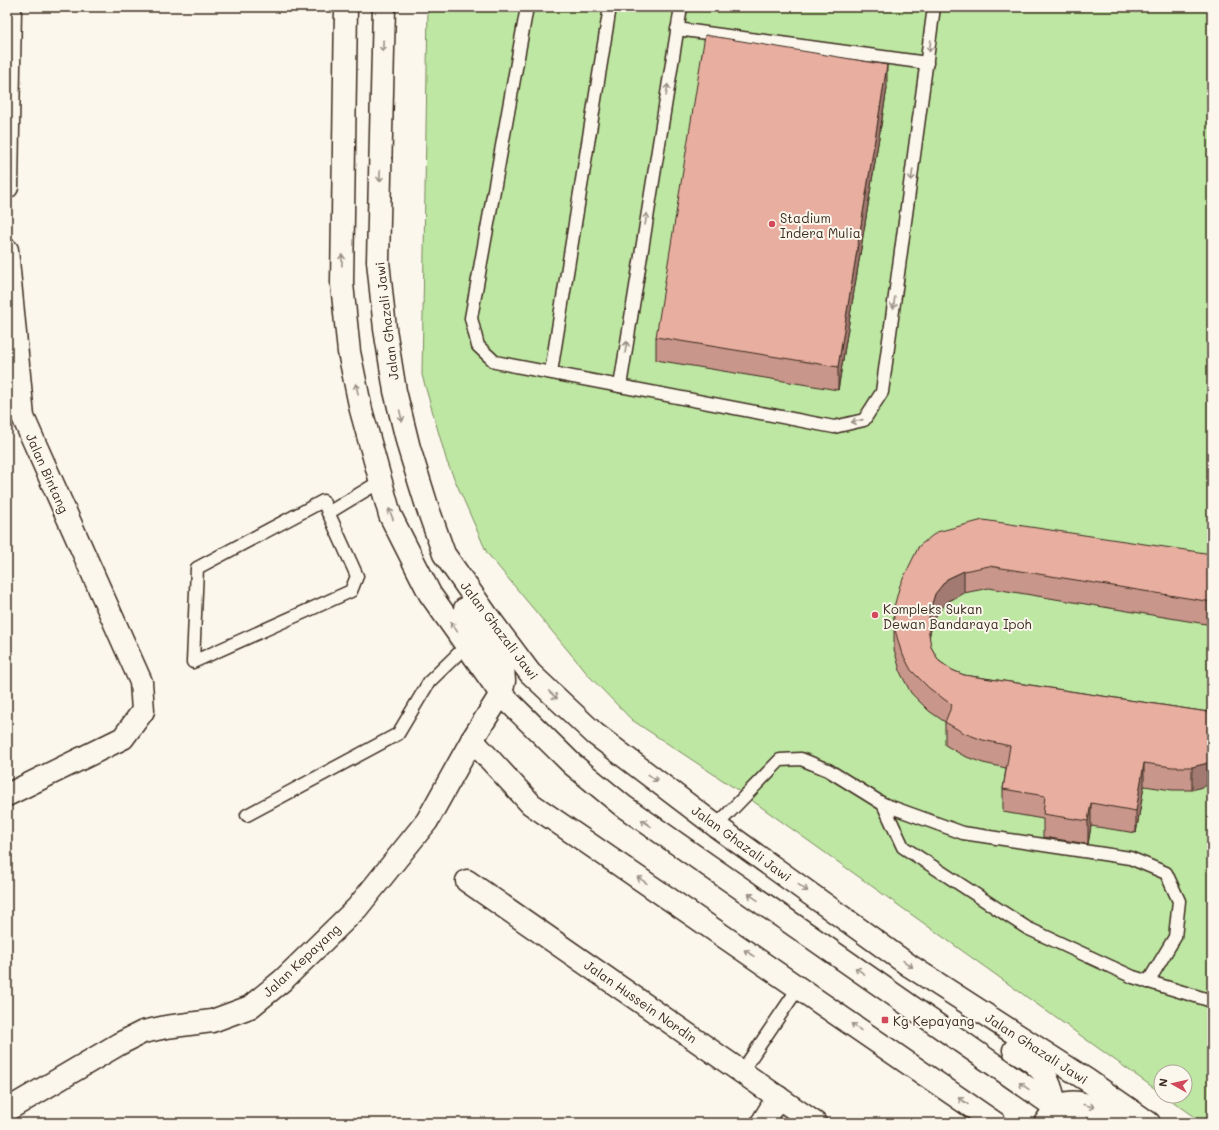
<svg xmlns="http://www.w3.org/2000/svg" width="1219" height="1130" font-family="Mali,sans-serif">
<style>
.green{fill:#bee7a3;stroke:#7c8860}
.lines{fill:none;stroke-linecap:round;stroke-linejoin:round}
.service-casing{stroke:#3b2a1e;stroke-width:15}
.minor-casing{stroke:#3b2a1e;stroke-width:25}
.secondary-casing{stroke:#3b2a1e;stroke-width:25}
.service{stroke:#fbf7ec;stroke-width:12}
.minor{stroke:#fbf7ec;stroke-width:22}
.secondary{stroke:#fbf7ec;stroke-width:22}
.wall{fill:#c8968a;stroke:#3b2a1e}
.shaded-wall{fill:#a27a71;stroke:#3b2a1e}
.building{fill:#e8afa1;stroke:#3b2a1e}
.oneway{stroke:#9b9085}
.poi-dot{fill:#d1495b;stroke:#fbf7ec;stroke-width:1.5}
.labels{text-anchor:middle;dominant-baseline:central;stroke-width:4;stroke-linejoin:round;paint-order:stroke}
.poi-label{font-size:13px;fill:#3b2a1e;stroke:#fbf7ec;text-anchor:start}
.street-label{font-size:13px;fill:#3b2a1e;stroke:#fbf7ec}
</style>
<rect width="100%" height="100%" fill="#fbf7ec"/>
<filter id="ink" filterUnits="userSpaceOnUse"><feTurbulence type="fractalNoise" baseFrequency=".025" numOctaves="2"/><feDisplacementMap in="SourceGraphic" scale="8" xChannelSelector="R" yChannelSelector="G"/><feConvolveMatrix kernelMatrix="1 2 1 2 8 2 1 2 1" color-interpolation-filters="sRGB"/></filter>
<g filter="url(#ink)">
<polygon class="green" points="428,7 1212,7 1212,1123 1204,1123 1165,1096 1185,1096 1185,1072 1161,1072 1161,1093 736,789 632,720 590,677 487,553 447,462 422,375"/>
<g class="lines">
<g class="service-casing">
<g id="service">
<polyline points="527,7 471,318 478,346 495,362 834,427 864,420 882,392 934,7"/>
<polyline points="677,29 927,63"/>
<polyline points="551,372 610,7"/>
<polyline points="620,386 681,7"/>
<polygon points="323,501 357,576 351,591 193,662 197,568"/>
<polyline points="328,513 381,481"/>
<polyline points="883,804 963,833 1130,858 1166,873 1179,901 1175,937 1148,982"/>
<polyline points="247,815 398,734 429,682 467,645"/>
<polyline points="716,826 780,760 801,759 828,770 883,804 903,847 1027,928 1133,977 1212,1001"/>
<polyline points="742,1071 799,987"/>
</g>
</g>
<g class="minor-casing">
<g id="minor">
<polyline points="7,187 10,7"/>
<polyline points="7,250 23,417 141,682 143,711 123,738 7,795"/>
<polyline points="472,740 531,804 995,1123"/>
<polyline points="467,881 815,1123"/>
<polyline points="7,1110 119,1044 143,1032 166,1027 212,1021 250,1007 283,980 357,908 427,821 472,740 501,694"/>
<polyline points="762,1123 778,1097"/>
<polyline points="1045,1123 1056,1108"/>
</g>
</g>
<g class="secondary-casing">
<g id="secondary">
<polyline points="346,7 342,284 349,352 361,410 390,515 430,594 501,694 572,764 623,806 1078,1123"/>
<polyline points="384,7 378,261 385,329 395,391 409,448 427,506 444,554 486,614 530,673 595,734 716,826 910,966 1087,1080 1149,1123"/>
<polyline points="465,609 503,667 504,681 501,694"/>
<path d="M1014,1050c8,5 18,10 24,17 11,10 15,27 18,41"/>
<path d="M1056,1108c4,-2 8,-4 12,-5 18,-3 37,10 51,20"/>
</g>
</g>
<use href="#service" class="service"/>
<use href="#minor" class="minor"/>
<use href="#secondary" class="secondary"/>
</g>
<g class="wall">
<polygon points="887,88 838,390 656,360 656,337"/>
<polygon points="919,546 1212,554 1212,625 989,588 964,593 947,602 935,617 930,633 929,638 931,647 939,661 952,670 964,675 1208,712 1192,790 1172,790 1144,786 1136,833 1091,826 1088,844 1043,837 1043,819 1003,812 1003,789 1006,768 983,763 964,756 945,745 945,722 929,711 911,693 901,674 894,649 894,607"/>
</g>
<g class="shaded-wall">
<polygon points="887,65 887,88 838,390 838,367"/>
<polygon points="964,571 964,593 947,602 935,617 930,633 928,650 928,627 930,610 935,594 947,579"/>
<polygon points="1212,762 1212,784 1192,790 1192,767"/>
<polygon points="1144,763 1144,786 1136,833 1136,811"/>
<polygon points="1091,803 1091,826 1088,844 1088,821"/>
</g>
<g class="building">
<polygon points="705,35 887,65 838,367 656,337"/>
<polygon points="983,520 1212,554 1212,602 989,566 964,571 947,579 935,594 930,610 928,627 931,647 939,661 952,670 964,675 1208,712 1212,711 1212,762 1192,767 1172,767 1144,763 1136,811 1091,803 1088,821 1043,814 1045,796 1003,789 1010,746 983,740 964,733 945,722 952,705 929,688 911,670 901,651 894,626 894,607 900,585 919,546 937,532"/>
</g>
<defs><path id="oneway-shaft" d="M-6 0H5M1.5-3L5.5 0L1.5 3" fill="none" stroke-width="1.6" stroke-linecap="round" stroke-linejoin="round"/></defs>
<g class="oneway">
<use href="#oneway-shaft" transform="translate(383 46) rotate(91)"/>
<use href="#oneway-shaft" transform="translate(930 46) rotate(97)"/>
<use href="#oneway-shaft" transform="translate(667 90) rotate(-81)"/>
<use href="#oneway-shaft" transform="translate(912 175) rotate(98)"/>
<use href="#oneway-shaft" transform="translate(380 176) rotate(91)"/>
<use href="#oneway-shaft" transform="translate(646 219) rotate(-81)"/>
<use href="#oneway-shaft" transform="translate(342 260) rotate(-89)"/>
<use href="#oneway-shaft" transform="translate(894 303) rotate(98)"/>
<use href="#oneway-shaft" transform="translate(626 347) rotate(-81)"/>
<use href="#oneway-shaft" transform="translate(357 389) rotate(-102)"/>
<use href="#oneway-shaft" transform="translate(401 416) rotate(76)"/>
<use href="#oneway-shaft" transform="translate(857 421) rotate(167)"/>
<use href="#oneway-shaft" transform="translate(391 514) rotate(-111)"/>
<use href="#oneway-shaft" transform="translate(454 627) rotate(-126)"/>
<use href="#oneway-shaft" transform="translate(553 695) rotate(43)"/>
<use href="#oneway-shaft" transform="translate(653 778) rotate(37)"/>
<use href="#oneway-shaft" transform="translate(646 823) rotate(-145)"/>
<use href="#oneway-shaft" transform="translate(642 880) rotate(-146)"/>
<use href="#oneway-shaft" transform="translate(803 888) rotate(36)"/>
<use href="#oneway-shaft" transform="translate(753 897) rotate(-145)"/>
<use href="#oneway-shaft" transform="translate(749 953) rotate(-146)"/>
<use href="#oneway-shaft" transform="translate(908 964) rotate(35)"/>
<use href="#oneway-shaft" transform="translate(860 971) rotate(-145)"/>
<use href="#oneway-shaft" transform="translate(856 1027) rotate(-145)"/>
<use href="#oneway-shaft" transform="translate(1024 1086) rotate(-145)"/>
<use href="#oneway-shaft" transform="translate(963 1101) rotate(-145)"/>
<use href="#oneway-shaft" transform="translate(1089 1106) rotate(15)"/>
</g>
</g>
<g class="poi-dot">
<circle cx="772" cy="224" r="4"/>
<circle cx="875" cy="615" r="4"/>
<rect x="881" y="1016" width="8" height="8" rx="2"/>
</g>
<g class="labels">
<g class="poi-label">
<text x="780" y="217">Stadium<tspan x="780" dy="15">Indera Mulia</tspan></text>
<text x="883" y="608">Kompleks Sukan<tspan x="883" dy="15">Dewan Bandaraya Ipoh</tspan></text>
<text x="893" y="1020">Kg Kepayang</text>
</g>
<g class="street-label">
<text transform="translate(386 321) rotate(-97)">Jalan Ghazali Jawi</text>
<text transform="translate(48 473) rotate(66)">Jalan Bintang</text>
<text transform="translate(500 630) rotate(53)">Jalan Ghazali Jawi</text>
<text transform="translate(742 843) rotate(36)">Jalan Ghazali Jawi</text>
<text transform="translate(301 960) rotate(-43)">Jalan Kepayang</text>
<text transform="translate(641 1001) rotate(35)">Jalan Hussein Nordin</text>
<text transform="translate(1037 1048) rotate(33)">Jalan Ghazali Jawi</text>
</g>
</g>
<rect width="1219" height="1130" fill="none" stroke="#fbf7ec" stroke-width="24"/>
<rect x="12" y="12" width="1195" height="1106" fill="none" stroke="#3b2a1e" stroke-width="1.5" filter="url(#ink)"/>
<g transform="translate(1173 1084) rotate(278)"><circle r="19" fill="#fbf7ec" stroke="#aea59a"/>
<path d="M0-3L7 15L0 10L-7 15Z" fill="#d1495b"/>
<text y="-6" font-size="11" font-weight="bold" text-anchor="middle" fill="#3b2a1e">N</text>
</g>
</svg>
